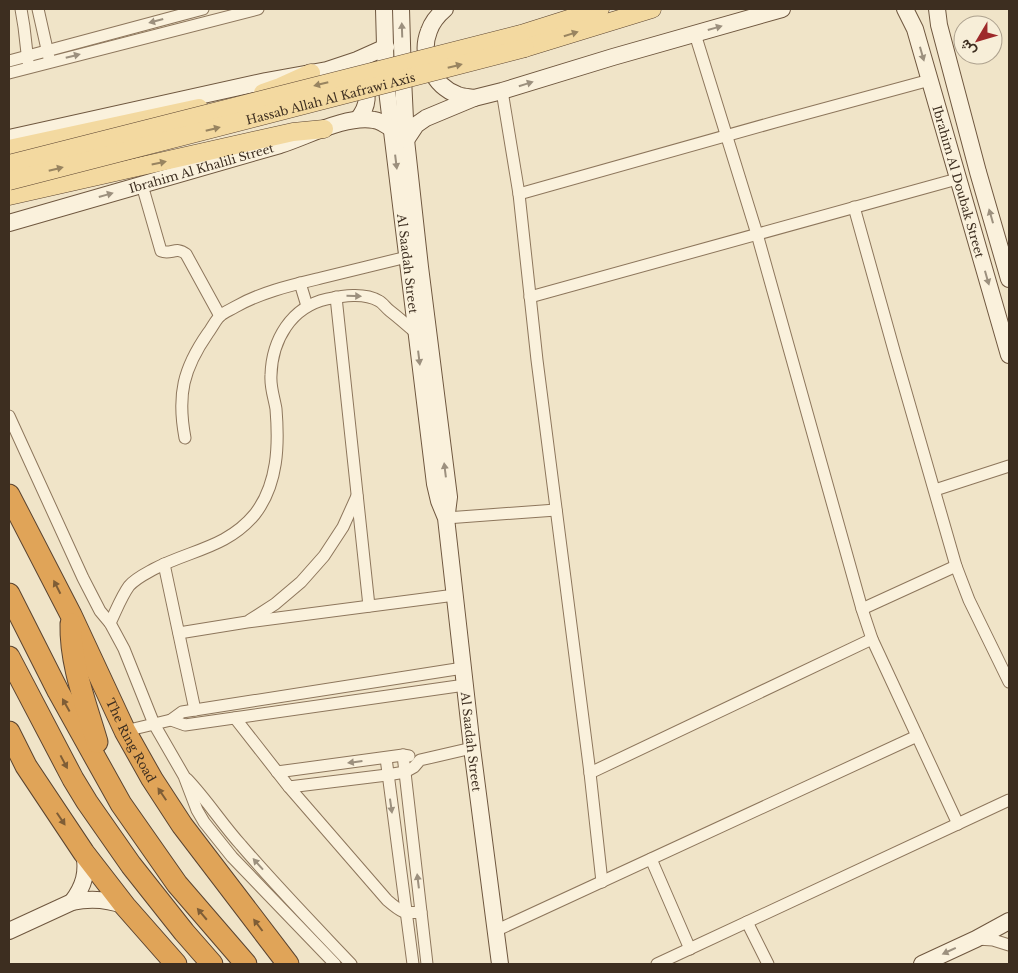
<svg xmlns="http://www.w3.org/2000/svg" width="1018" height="973" font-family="'Libre Baskerville',Vazirmatn,serif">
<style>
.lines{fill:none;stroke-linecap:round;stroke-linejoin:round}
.street-casing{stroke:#8d765c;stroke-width:13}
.secondary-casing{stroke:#6f573f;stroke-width:18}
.primary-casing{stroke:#5b4430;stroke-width:19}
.highway-casing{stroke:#5b4430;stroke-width:23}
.street{stroke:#faf1dc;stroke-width:11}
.secondary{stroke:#faf1dc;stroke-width:16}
.primary{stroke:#f3d9a0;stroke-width:18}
.highway{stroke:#e0a458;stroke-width:21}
.primary-bridge-casing{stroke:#5b4430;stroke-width:19;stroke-linecap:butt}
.primary-bridge{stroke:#f3d9a0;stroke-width:18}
.oneway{fill:#9c907e}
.oneway2{fill:#988460}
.oneway3{fill:#7e5d36}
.labels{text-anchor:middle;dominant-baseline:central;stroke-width:4;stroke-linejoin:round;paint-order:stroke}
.street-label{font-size:12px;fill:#3d2e20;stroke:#f7eed8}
</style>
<rect width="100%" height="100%" fill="#f0e4c8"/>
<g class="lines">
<g class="street-casing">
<g id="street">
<polyline points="21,9 24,27 28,62"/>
<polyline points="38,9 49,58"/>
<polyline points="695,34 757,234 862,609 872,639 958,824"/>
<polyline points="9,61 203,9"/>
<polyline points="9,73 258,9"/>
<polyline points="502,91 519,194 537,360 590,773 602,882"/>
<path d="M142,185l19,66c10,4 15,-5 25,3l34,62"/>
<polyline points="519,194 775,122 930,80"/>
<polyline points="854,207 895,354 956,566 969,600 1009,682"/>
<polyline points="300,283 307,306"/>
<polyline points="336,297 369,606"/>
<polyline points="530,297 957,179"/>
<polyline points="9,416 83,578 100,611 110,623 124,649 154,724 184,776 197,810 204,822 232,857 335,964"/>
<path d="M185,438c-8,-43 -2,-69 23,-105 4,-5 8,-14 13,-18 4,-3 9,-5 14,-8 26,-15 57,-22 86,-29 29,-7 57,-14 86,-21"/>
<polyline points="935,490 1009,466"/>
<polyline points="446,518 556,510"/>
<polyline points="164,564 195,710"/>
<polyline points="862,609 956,566"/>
<polyline points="250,620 275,604 301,582 324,556 343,527 357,496"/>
<path d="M110,623c6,-12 11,-26 19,-37 7,-8 16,-12 25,-17 36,-19 73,-21 101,-55 23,-30 24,-69 21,-105 -2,-12 -6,-22 -5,-34 1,-35 20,-68 56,-76 15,-3 37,-7 52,2 4,2 7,7 11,10 9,7 17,14 26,22"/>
<polyline points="179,633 247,622 455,595"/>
<path d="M235,718l54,69 98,113c14,12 16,14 34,12"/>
<polyline points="171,720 182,712 463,668"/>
<polyline points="125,731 171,720 185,725 465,685"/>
<polyline points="403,755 427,964"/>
<polyline points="386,758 413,964"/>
<polyline points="277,772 403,755 409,756"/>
<polyline points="590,773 872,639"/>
<path d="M187,779c20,21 35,45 54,66 35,41 73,80 110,119"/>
<polyline points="289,787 387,775 405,772 414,767 420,760 472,748"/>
<polyline points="651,859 690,949"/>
<polyline points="747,922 768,964"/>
<polyline points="495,931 917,736"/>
<polyline points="977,939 993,940 1009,945"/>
<polyline points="657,964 1009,800"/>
</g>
</g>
<g class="secondary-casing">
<g id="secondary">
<path id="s1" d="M384,9l2,73 49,402 4,17 7,17 26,230 28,216"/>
<polyline points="401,9 403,78 406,140 420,267 449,497 447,513"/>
<path d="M445,9c-7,6 -13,13 -16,22 -10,25 4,55 29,64 5,2 11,2 16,3"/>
<path id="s2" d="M905,9l10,20 94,326"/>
<polyline points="937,9 939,25 978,172 1009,279"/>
<path d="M358,119c10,-12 12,-27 3,-41"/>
<polyline points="9,138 266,81 327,70 357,60 386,47"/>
<polyline points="406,140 416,125 426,118 474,98 502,91 613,57 782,9"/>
<path id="s3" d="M9,223l271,-78c28,-9 66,-30 94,-25 7,1 12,5 18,9"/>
<path d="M72,902c12,-16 16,-30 12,-49"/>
<path d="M9,931l63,-29c19,-4 35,-3 53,4"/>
<polyline points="922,964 976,939 1009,921"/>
</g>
</g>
<g class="primary-casing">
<g id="primary">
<polyline points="521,34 600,9"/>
<polyline points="525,48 652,9"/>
<polyline points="263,93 280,87 311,73"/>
<polyline points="9,149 199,108"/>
<polyline points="9,196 293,132 324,129"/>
</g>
</g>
<g class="highway-casing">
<g id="highway">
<path id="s4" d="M9,495l62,120 54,116 27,48 30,46 106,139"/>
<polyline points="9,594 58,691 121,804 177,884 246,964"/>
<path d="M71,624c-1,40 15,80 26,118"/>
<polyline points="9,657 73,779 87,802 131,865 184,932 212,964"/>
<polyline points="9,732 26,766 84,853 125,906 176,964"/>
</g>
</g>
<use href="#street" class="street"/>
<use href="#secondary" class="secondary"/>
<use href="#primary" class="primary"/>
<use href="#highway" class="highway"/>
<g class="primary-bridge-casing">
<g id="primary-bridge">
<polyline points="9,164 521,34"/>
<path id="s5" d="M9,181l516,-133"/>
</g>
</g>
<use href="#primary-bridge" class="primary-bridge"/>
</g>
<defs><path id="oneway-solid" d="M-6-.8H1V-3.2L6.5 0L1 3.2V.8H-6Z" transform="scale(1.25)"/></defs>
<g class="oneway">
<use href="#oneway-solid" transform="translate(156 21) rotate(165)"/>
<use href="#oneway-solid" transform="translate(715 28) rotate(-16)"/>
<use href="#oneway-solid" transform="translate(402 30) rotate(-92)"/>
<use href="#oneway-solid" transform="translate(922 54) rotate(74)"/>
<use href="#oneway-solid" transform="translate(73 56) rotate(-14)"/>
<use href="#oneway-solid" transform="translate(526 84) rotate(-17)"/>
<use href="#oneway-solid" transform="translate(396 162) rotate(83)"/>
<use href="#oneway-solid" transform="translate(106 195) rotate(-16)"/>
<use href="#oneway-solid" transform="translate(991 216) rotate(-106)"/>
<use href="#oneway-solid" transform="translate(987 278) rotate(74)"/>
<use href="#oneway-solid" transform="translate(354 296) rotate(1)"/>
<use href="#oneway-solid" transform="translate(419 358) rotate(83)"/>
<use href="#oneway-solid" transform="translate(445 470) rotate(-97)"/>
<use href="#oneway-solid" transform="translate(355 762) rotate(173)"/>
<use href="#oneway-solid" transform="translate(391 806) rotate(82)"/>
<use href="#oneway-solid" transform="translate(258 864) rotate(-132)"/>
<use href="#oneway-solid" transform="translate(418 881) rotate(-97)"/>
<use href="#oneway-solid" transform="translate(949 951) rotate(155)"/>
</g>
<g class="oneway2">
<use href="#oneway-solid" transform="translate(571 34) rotate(-17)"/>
<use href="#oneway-solid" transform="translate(455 66) rotate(-14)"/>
<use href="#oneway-solid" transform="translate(321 84) rotate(166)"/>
<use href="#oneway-solid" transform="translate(213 129) rotate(-14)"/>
<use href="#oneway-solid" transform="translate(159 163) rotate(-12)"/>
<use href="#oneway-solid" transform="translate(56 169) rotate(-14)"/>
</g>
<g class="oneway3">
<use href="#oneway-solid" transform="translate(57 587) rotate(-117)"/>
<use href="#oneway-solid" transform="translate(66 705) rotate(-119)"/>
<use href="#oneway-solid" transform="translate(64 762) rotate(62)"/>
<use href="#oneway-solid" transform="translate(162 794) rotate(-124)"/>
<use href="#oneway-solid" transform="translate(61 819) rotate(56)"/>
<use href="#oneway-solid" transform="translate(202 914) rotate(-130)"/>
<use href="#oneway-solid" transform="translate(258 925) rotate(-127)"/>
</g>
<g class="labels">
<g class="street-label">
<text stroke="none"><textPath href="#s5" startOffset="332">Hassab Allah Al Kafrawi Axis</textPath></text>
<text stroke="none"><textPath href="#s3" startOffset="200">Ibrahim Al Khalili Street</textPath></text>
<text stroke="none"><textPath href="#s2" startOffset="181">Ibrahim Al Doubak Street</textPath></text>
<text stroke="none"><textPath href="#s1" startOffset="256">Al Saadah Street</textPath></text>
<text stroke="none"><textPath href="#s4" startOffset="274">The Ring Road</textPath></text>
<text stroke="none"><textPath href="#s1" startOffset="739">Al Saadah Street</textPath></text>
</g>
</g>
<rect width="1018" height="973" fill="none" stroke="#3d2e20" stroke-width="20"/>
<g transform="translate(978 40) rotate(232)"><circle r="24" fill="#f7eed8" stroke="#ada18e"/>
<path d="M0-4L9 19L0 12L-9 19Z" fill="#9e2a2b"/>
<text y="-8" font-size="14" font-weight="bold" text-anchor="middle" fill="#3d2e20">ش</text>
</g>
</svg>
